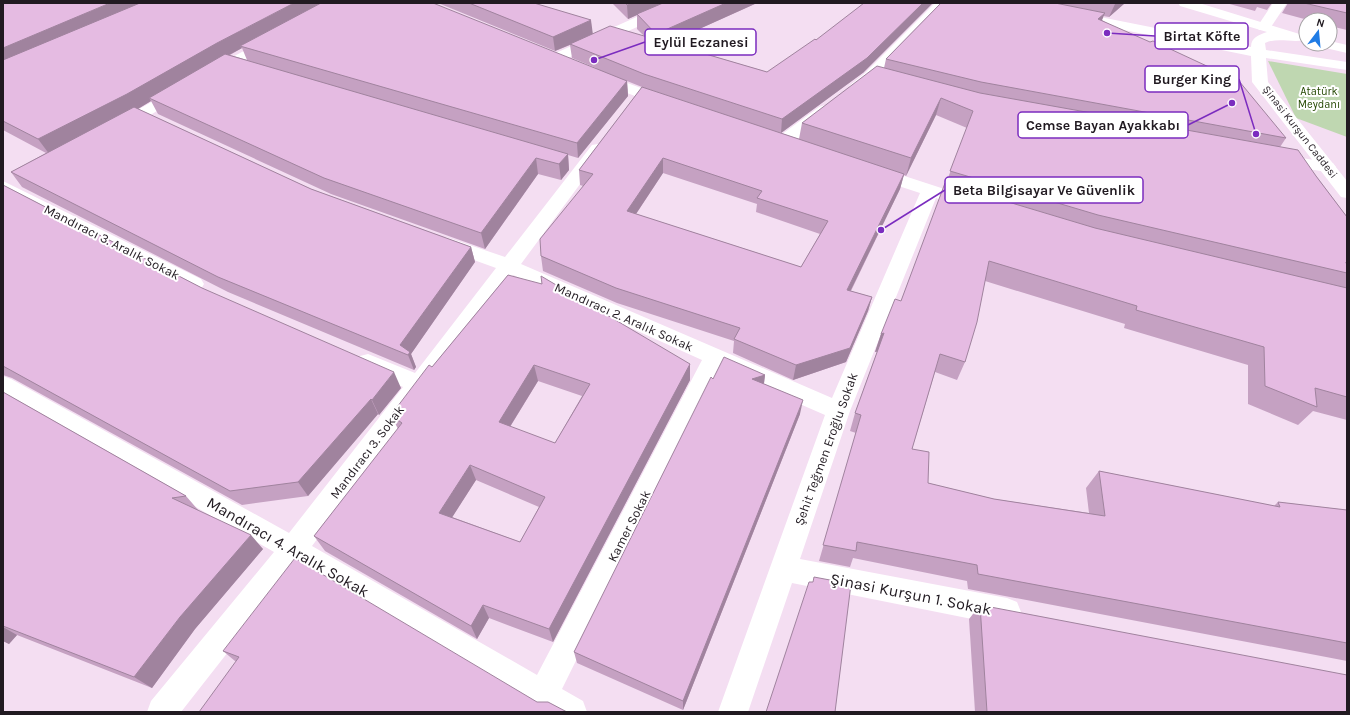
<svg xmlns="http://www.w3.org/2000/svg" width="1350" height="715" font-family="Karla,sans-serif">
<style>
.green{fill:#bfd7b1}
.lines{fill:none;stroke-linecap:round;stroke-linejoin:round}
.minor{fill:#fff;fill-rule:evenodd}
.primary{fill:#fff;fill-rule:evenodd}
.wall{fill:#c5a1c2;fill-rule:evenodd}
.shaded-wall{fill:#a0839e}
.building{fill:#e5bbe2;stroke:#a0839e;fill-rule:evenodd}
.labels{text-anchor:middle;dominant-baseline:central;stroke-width:4;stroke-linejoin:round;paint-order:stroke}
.far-park-label{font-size:11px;fill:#254903;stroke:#fff}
.far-street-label{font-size:11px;fill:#211a21;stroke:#fff}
.street-label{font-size:13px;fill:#211a21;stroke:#fff}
.near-street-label{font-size:16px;fill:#211a21;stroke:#fff}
.leader{fill:none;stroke:#7b2cbf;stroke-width:1.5}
.callout-dot{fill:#7b2cbf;stroke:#fff;stroke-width:1.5}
.callout{fill:#fff;stroke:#7b2cbf;stroke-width:1.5}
.callout-label{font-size:14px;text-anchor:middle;font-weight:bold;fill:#211a21}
</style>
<rect width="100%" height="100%" fill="#f4def2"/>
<polygon class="green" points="1268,61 1347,74 1347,137 1296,118"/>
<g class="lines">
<g class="minor">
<polygon points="668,3 686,3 684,6 559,62 549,62 547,59 549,56"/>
<polygon points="935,3 949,3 875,79 862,89 852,89 849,86 865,73"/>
<polygon points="1273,3 1287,3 1269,30 1259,30 1257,27"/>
<polygon points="270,37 275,38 277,41 275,44 218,76 208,76 206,73 208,70"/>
<polygon points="600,73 671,99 673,102 671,105 659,105 595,81 592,78 595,75"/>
<polygon points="179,87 184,89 187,92 184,95 125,130 119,132 113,130 111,127 113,124 174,89"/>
<polygon points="825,105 831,107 833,110 831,113 790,145 784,146 778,145 776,141 778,137 819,107"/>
<path d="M598,144l6,1 2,4 -85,115 311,134 88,-205 -52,-17 -3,-4 3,-4 6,-1 6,1 95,31 3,4 -3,4 -6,2 -33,-11 -86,213 -50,148 207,39 10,4 4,10 -4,10 -10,4 -215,-43 -44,129h-30l107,-297 -105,-46 -158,320 21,12 4,11h-44l-247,-147 -115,147h-34l4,-11 123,-149 -271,-156v-20l8,3 278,154 114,-146 -43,-19 -3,-6 3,-6 8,-2 47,19 81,-105 -58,-21 -3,-4 3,-4 7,-2 7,2 53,18 87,-112zM513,275l189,85 -165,315 -225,-129z"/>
<polygon points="1276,154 1327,162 1333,163 1336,167 1333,171 1327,172 1270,163 1267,159 1270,155"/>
<polygon points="3,181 201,279 204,284 201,289 194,291 187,289 3,193"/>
</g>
<g class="primary">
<path d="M1178,3h21l107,33 -1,4c-14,3 -27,-3 -40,3l1,7 81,12v8l-81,-12 2,24 79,99v17l-6,-1 -89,-115 -1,-26 -176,-36 -5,-1 -2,-3 2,-3 5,-1 176,35c0,-10 8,-12 16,-15l-87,-26z"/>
<polygon points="1330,41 1347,45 1347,53 1321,47 1319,44 1330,44"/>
</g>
</g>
<g class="wall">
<path d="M3,3l593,65 -24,-10 -2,-13 -15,6 -117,-48h96l59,31 52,3 -8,-8v-14l-9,4 -16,-16h145l-89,40 99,29h97l-83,61 18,6 3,-16 82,-55 2,-9 55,-56h184l-16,14 -6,-1 -1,4 184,118 -6,9 36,29 31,41v203l-34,-9 -15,14 -50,-21v-39l-124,-37 1,-4 -140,-43 -20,81 -8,18 -22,-8 -23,77 16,34 66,16 95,14 -3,-25 13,-17 175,35 4,-4 69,8v151l-379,-72 -1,-8 -114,-23 -3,9 -31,-6 37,-128 -6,-2 5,-18 22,-61h-2l6,-18 20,-33 45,-118 21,-55 -31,-13 -30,61 -2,-1 -4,14 -49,102 21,6 -4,14 -22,51 -53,18 -60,-27 1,-12 -117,-38 -74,-32 -2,-15 42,-70 -3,-1 -1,-15 63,-83 -15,-6 1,15 -50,62 -10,-3 1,15 -8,10 -23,-6 -53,75 -154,-55 -173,-80 -7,-13 -13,8 173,80 160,58 4,15 -64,92 5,13 -2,3 -186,-78 -206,-105 -11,-15 35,-19 -43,-23zM242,48l5,12 -17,-5zM663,173l94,31 -1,8 64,22 -19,33 -165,-53z"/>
<polygon points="1226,3 1272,3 1267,10 1257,7 1255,11"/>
<polygon points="1288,3 1347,3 1347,30 1330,26 1330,20 1308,20 1282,13"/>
<polygon points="3,185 202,288 401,388 379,415 378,414 308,496 242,505 12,378 3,375"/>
<path d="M508,275l182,89v16l-137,262 -64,-24 -12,21 -152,-88 -11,-15 84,-107 -7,-14 41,-48zM538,381l44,15 -27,47 -45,-16zM476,480l63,27 -19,35 -68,-25z"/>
<polygon points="765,375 764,384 800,414 683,710 577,663 574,652 713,379"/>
<polygon points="3,392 186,496 199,511 263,549 195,629 152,688 17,635 9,644 3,641"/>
<polygon points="980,605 1347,712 975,712 969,619"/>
<polygon points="223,651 537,702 235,661"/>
</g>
<g class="shaded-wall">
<polygon points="110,3 150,3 3,67 3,48"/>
<polygon points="294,3 326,3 240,46 242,48 149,98 151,101 136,110 50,155 38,139 217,43"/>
<polygon points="632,3 664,3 628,19 627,5"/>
<polygon points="726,3 757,3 657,48 656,34"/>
<polygon points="923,3 933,3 864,72 781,133 782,119"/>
<polygon points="1116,3 1125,3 1109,17 1115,4"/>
<polygon points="1105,13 1099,27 1098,19"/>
<polygon points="591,20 593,35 555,51 553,37"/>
<polygon points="627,81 628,96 578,158 577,143"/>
<polygon points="941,98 936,115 906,176 911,158"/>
<polygon points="568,154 569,170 561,180 559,164"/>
<polygon points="536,158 538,174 485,249 481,233"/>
<polygon points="663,158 663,173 628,226 627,211"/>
<polygon points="904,174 900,189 844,304 847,290"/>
<polygon points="471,247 475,262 411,354 416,367 414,370 408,355 400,345"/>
<polygon points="872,297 868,311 846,362 793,380 796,365"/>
<polygon points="884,333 878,351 875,352 881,334"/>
<polygon points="690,364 690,380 553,642 549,629"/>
<polygon points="534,365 538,381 503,438 499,422"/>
<polygon points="394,372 401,388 379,415 372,400"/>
<polygon points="765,375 763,390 752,379"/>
<polygon points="371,399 378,414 308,496 298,482"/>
<polygon points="803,400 800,414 683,710 683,701"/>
<polygon points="470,465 476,480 446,527 439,513"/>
<polygon points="251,535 263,549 195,629 152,688 134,677 180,617"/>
<polygon points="483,605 489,618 477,639 471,626"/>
<polygon points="3,627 17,635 9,644 3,641"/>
</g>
<g class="building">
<polygon points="3,3 110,3 3,48"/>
<polygon points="140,3 294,3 217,43 127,94 38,139 3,121 3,60"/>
<polygon points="321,3 433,3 627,81 577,143 240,46"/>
<polygon points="469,3 534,3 591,20 553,37"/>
<polygon points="625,3 632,3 627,5"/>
<polygon points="663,3 726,3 656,34 637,14"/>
<polygon points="864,3 923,3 867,58 782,119 644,74 570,44 610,26 767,72 815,39 816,40"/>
<polygon points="941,3 1055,3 1105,13 1098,19 1150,42 1153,41 1239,81 1286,138 981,82 886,59"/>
<polygon points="1304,3 1347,3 1347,13"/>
<polygon points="225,54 568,154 559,164 536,158 481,233 324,178 149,98"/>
<polygon points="877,66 980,93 1298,150 1316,176 1347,217 1347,264 1346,262 1347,266 1347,273 1098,215 950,171 973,111 941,98 911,158 802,123"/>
<path d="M642,87l262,87 -57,116 25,7 -22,51 -54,17 -62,-26 6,-11 -124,-40 -75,-32 -1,-17 53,-65 -14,-4zM663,158l99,33 -5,7 71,23 -27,46 -174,-56z"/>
<polygon points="134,107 311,189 471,247 400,345 410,352 408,355 218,277 11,172"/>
<polygon points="945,183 1095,228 1347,288 1347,397 1315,388 1317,407 1265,386 1264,347 1136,310 1137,306 989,261 977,322 965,362 940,354 912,449 929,452 928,483 994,499 1105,516 1099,471 1280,507 1278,502 1347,510 1347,643 978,574 977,565 857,542 856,551 823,545 861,415 855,413 884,333 881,334 895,299 901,301"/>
<polygon points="3,185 202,288 394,372 372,400 371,399 298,482 230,491 3,366"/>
<path d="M508,275l34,9 -1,-8 149,88 -141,265 -66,-24 -12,21 -157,-90 88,-113 -11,-8 38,-50 3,2zM534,365l56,19 -35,59 -56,-21zM470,465l75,32 -25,45 -81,-29z"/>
<polygon points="724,357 765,375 752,379 803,400 683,701 574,652 711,377 713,379"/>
<polygon points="3,392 186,496 172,498 251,535 180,617 134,677 3,626"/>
<polygon points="295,558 537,702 548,702 567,712 199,712 239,657 223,651"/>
<polygon points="814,577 851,584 835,712 766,712 809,582 813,582"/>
<polygon points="980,605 1347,675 1347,712 987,712"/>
</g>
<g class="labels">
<g class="far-park-label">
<text x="1319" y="91">Atatürk<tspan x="1319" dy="13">Meydanı</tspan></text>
</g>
<g class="far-street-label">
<text transform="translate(1300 132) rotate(52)">Şinasi Kurşun Caddesi</text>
</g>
<g class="street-label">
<text transform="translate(112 242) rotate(27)">Mandıracı 3. Aralık Sokak</text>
<text transform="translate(624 317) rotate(24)">Mandıracı 2. Aralık Sokak</text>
<text transform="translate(826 449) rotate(-70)">Şehit Teğmen Eroğlu Sokak</text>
<text transform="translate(367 452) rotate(-53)">Mandıracı 3. Sokak</text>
<text transform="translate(629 526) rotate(-63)">Kamer Sokak</text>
</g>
<g class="near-street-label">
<text transform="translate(288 547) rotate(30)">Mandıracı 4. Aralık Sokak</text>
<text transform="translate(911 594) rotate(11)">Şinasi Kurşun 1. Sokak</text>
</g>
</g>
<path class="leader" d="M1107 33L1155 36M594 60L645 42M1256 134L1239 79M1232 103L1188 125M881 230L945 190"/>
<g class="callout-dot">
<circle cx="1107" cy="33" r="4"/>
<circle cx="594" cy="60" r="4"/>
<circle cx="1256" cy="134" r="4"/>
<circle cx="1232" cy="103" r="4"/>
<circle cx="881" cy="230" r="4"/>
</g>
<g class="callout">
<rect x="1155" y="23" width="93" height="26" rx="4"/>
<rect x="645" y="29" width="111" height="26" rx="4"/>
<rect x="1145" y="66" width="94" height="26" rx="4"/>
<rect x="1018" y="112" width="170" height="26" rx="4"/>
<rect x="945" y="177" width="198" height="26" rx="4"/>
</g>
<g class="callout-label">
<text x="1202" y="41">Birtat Köfte</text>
<text x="701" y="47">Eylül Eczanesi</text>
<text x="1192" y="84">Burger King</text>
<text x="1103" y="130">Cemse Bayan Ayakkabı</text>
<text x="1044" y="195">Beta Bilgisayar Ve Güvenlik</text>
</g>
<rect width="1350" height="715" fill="none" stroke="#211a21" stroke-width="8"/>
<g transform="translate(1318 32) rotate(16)"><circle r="19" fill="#ffffff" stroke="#a6a3a6"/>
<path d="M0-3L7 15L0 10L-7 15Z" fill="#207ce5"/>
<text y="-6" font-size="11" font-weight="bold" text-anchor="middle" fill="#211a21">N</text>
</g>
</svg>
